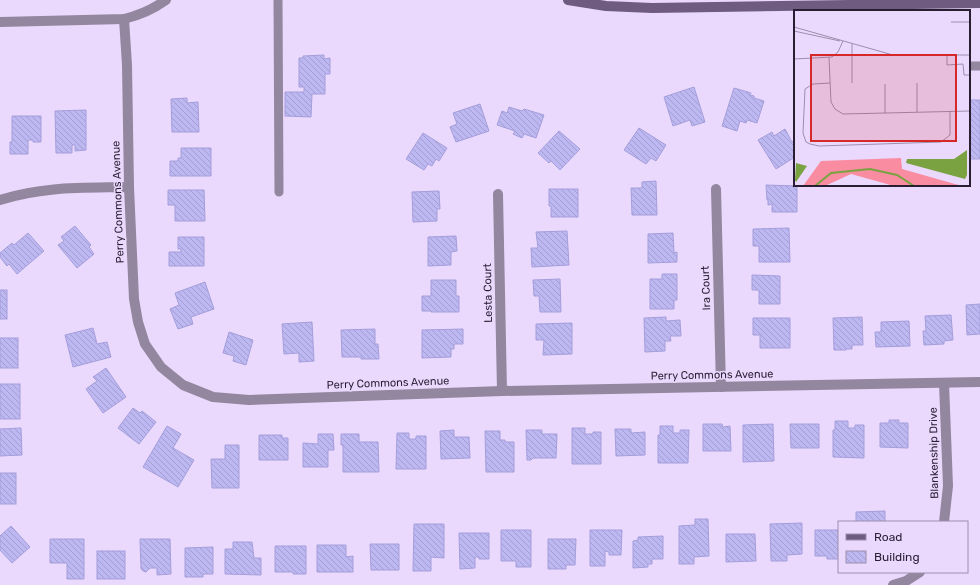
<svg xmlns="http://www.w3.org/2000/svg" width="980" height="585" font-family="Rubik,sans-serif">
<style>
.building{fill:url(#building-back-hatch);stroke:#a49edb}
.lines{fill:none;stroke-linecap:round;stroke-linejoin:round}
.service{stroke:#93869f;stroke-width:9}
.minor{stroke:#93869f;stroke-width:10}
.secondary{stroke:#6e5b7f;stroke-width:10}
.labels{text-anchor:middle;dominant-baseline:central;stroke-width:3;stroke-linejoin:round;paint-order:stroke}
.street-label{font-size:11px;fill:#291d33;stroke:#ebd9fd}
.inset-river{fill:none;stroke:#7aa241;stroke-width:2}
.inset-road{fill:none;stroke:#9d8eac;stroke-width:1}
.view{fill:#d62828;fill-opacity:0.15;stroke:#d62828;stroke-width:2}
.inset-edge{fill:none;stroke:#291d33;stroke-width:2}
</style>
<defs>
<pattern id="building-back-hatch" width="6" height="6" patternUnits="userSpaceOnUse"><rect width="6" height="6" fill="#bdb8f2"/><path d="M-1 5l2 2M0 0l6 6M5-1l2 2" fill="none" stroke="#a29ed0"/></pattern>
</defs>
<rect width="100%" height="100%" fill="#ebd9fd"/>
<g class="building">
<polygon points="324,55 324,59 330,58 330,74 325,74 325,94 312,94 311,117 285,116 285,92 304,92 304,87 299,87 299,58 303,58 303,56"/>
<polygon points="694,87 705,122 692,126 690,120 673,126 664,97"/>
<polygon points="734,88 751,93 750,95 754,96 754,98 764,101 757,123 747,120 746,123 740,121 737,131 722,126"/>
<polygon points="187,98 187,103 198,102 199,132 172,132 171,99"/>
<rect x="969" y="100" width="11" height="59"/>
<polygon points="480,104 489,131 456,142 450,127 457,124 453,113"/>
<polygon points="509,107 522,111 524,109 544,115 536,138 524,134 522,138 513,134 515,131 497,125 502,111 507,113"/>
<polygon points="86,110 86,150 75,151 75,145 72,145 72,153 56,153 55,111"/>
<polygon points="12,116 41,116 41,142 33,142 33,140 28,140 28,154 10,154 10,142 12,142"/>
<polygon points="639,128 666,145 656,161 651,158 646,164 624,150"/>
<polygon points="785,129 792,142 795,140 795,157 776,169 758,140 772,132 774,136"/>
<polygon points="559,131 580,149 560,170 551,161 549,163 538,153"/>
<polygon points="423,133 447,148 439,161 436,159 432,166 428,164 424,170 406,159"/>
<polygon points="181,148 211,148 211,176 170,176 170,161 178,161 178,158 181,158"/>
<polygon points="656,181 657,215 632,215 631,188 642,188 642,182"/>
<polygon points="766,185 797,186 797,212 772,212 772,204 768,205 768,200 767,200"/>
<polygon points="549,189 578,189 578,217 551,217 551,206 549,206"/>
<polygon points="168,190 204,190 205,221 175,221 175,205 168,205"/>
<polygon points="439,191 440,209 437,209 437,221 413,222 412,192"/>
<polygon points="75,226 91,245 89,247 94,254 77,268 58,245 64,241 61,237"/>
<polygon points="789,228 790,262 759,262 759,246 753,246 753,229"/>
<polygon points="567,231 569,265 532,267 531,248 538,248 536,232"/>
<polygon points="28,233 44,251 17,274 9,264 7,266 0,257 0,253 12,243 14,245"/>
<polygon points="673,233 674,253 677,252 677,262 648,263 648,234"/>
<polygon points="456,236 457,251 451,252 451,265 428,266 428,237"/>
<polygon points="178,237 204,237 204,266 169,266 169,252 181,252 181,249 178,249"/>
<polygon points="662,274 677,274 677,300 674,300 674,309 650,309 650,279 662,279"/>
<polygon points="752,275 780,276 780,304 759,304 759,290 752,290"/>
<polygon points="560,279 561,312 540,312 539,296 534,296 533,280"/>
<polygon points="431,280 456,280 456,296 459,296 459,312 431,312 431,311 422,311 422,296 431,296"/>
<polygon points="205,282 214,309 191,317 193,324 178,329 170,309 179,305 175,293"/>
<rect x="0" y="290" width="7" height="29"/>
<polygon points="980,304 980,334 967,335 966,305"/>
<polygon points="951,315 953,340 944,341 944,344 924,345 923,331 926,331 925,316"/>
<polygon points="666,317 666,321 680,320 681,336 670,336 671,341 665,341 665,351 645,352 644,318"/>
<polygon points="862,317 863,345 852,345 852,349 846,349 846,350 834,350 833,318"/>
<polygon points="753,318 790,318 790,348 760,348 760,335 753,335"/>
<polygon points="909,321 910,346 876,347 875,332 881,332 881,322"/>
<polygon points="312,322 314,361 299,362 299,353 284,354 282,324"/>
<polygon points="572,323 572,354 543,355 544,340 536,340 536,324"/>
<polygon points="93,328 97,344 107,342 111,357 73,367 65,335"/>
<polygon points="375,329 375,344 378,344 379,359 361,359 361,357 342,357 341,330"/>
<polygon points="463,329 463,344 454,344 454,349 451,349 451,357 422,358 422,330"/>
<polygon points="229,332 253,340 246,365 233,361 234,356 223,353"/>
<rect x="0" y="338" width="18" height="30"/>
<polygon points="106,368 126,397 103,413 86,389 97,381 93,377"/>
<rect x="0" y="384" width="20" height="35"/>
<polygon points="133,408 140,413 142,411 156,422 139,444 118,428"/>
<polygon points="889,420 899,420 899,423 908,423 908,448 880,447 880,423 889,423"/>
<polygon points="835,421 848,421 848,428 855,428 855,425 864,425 864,458 833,457 833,430 835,430"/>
<polygon points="703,424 722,424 723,427 730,426 731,451 703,451"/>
<polygon points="773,424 774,461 743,462 743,425"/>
<polygon points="790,424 819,424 819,448 791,448"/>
<polygon points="167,426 181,434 173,448 194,460 178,487 143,467"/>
<polygon points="660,426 673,426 673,433 680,433 680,430 689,430 688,463 658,463 658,435 660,435"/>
<polygon points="21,428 22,455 0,456 0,429"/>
<polygon points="572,428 585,428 585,434 593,434 593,432 601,432 601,464 572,464"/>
<polygon points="615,429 631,429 631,433 645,432 645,455 616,456"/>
<polygon points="454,430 454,437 469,437 470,458 441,459 440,431"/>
<polygon points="526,430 542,430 542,434 557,434 556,458 533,458 531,460 527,460"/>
<polygon points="485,431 500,431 500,440 505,440 505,442 514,442 514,472 486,472"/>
<polygon points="397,433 409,433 409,439 416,439 416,436 426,436 426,469 396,469"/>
<polygon points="318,434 333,434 334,450 328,450 328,467 303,467 303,443 318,444"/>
<polygon points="341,434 359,434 359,442 378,442 379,472 343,472 343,445 341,445"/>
<polygon points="259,435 282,435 282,438 288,438 288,460 259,460"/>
<polygon points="225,445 239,445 239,488 212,488 211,459 225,459"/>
<rect x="0" y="473" width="16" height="31"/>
<polygon points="885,511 885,522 856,522 856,512"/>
<polygon points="695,519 708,519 709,556 694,557 694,564 679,564 679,526 695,525"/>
<polygon points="802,523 802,554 787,555 787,561 771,561 770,524"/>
<polygon points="414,524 444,524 444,558 431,557 431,571 413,571"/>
<polygon points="11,526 30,547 12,563 0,550 0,536"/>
<polygon points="501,530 531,530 531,567 516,567 516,561 501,561"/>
<polygon points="590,530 622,530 621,555 609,555 609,552 605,551 605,566 590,566"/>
<polygon points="815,530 839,530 839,559 827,559 827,556 815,556"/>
<polygon points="459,533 489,533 489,559 479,559 479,557 475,557 475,568 460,569"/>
<polygon points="726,534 755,534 756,561 726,562"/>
<polygon points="663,536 663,559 652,559 652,564 648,564 648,567 633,568 633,541 638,540 638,537"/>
<polygon points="50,539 84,539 84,579 67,579 67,563 50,563"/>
<polygon points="140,539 170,539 171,574 157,575 157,568 150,568 146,572 143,571 141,569"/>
<polygon points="548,539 576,539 575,565 566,565 566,569 548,569"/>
<polygon points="233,542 252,542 254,558 261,558 261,575 225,574 225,549 233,549"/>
<polygon points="370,544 399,544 399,570 371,570"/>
<polygon points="317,545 346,545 346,557 353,556 353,572 317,572"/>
<polygon points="275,546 306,546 306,574 293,574 293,572 275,572"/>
<polygon points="213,547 213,574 203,574 203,577 185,577 185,548"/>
<rect x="97" y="551" width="28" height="28"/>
</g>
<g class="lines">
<g class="service">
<polyline points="278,0 279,192"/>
<polyline points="969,66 980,66"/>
</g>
<g class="minor">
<polyline points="124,19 127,65 129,187 134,299 138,322 145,344 161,367 183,385 213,397 249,400 502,391 980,382"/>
<path d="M0,22l124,-3c17,-4 28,-9 42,-19"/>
<polyline points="716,189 721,387"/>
<polyline points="498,194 502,391"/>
<path d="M0,200c43,-14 84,-12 129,-13"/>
<polyline points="944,522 948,486 944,383"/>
<polyline points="893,585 906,581 920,572"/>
</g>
<polyline class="secondary" points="568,0 606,6 652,8 980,3"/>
</g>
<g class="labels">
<g class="street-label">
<text transform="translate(118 202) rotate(-92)">Perry Commons Avenue</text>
<text transform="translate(706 288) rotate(-92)">Ira Court</text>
<text transform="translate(488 293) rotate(-91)">Lesta Court</text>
<text transform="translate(712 375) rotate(-1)">Perry Commons Avenue</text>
<text transform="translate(388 383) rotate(-2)">Perry Commons Avenue</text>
<text transform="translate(934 453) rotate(-91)">Blankenship Drive</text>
</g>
</g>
<g transform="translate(794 10)">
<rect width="176" height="176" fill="#ebd9fd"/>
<path d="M107,148l1,11 60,17h-68l-43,-12 -26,12h-22l18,-25z" fill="#f98ca1"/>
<path d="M173,140v25l-2,4 -59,-16 1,-4h47zM2,153l11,3 -11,16 -1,-2z" fill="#7aa241"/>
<path class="inset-river" d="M21,176l16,-13 39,-4 27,6 17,11"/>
<path class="inset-road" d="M157,12h19M0,17l99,28h77M0,21l46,10M58,34v39M153,46v9l16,-1 1,11h6M35,48l2,44 4,7 8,5 127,-3M0,49l38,-2 6,-5 5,-11M36,73l-17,1 -8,5 -2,44 3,9 4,2 9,2 122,-4 9,-7v-24M123,73v29M91,74v29"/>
<path class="view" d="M17,45h145v86h-145z"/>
<rect width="176" height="176" class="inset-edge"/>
</g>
<rect x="838" y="521" width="130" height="52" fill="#ebd9fd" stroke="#9d8eac"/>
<rect x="846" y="534" width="20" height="6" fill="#6e5b7f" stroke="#9d8eac"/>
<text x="874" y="541" font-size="12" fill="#291d33">Road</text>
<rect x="846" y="551" width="20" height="12" fill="url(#building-back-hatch)" stroke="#9d8eac"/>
<text x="874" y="561" font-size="12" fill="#291d33">Building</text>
</svg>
